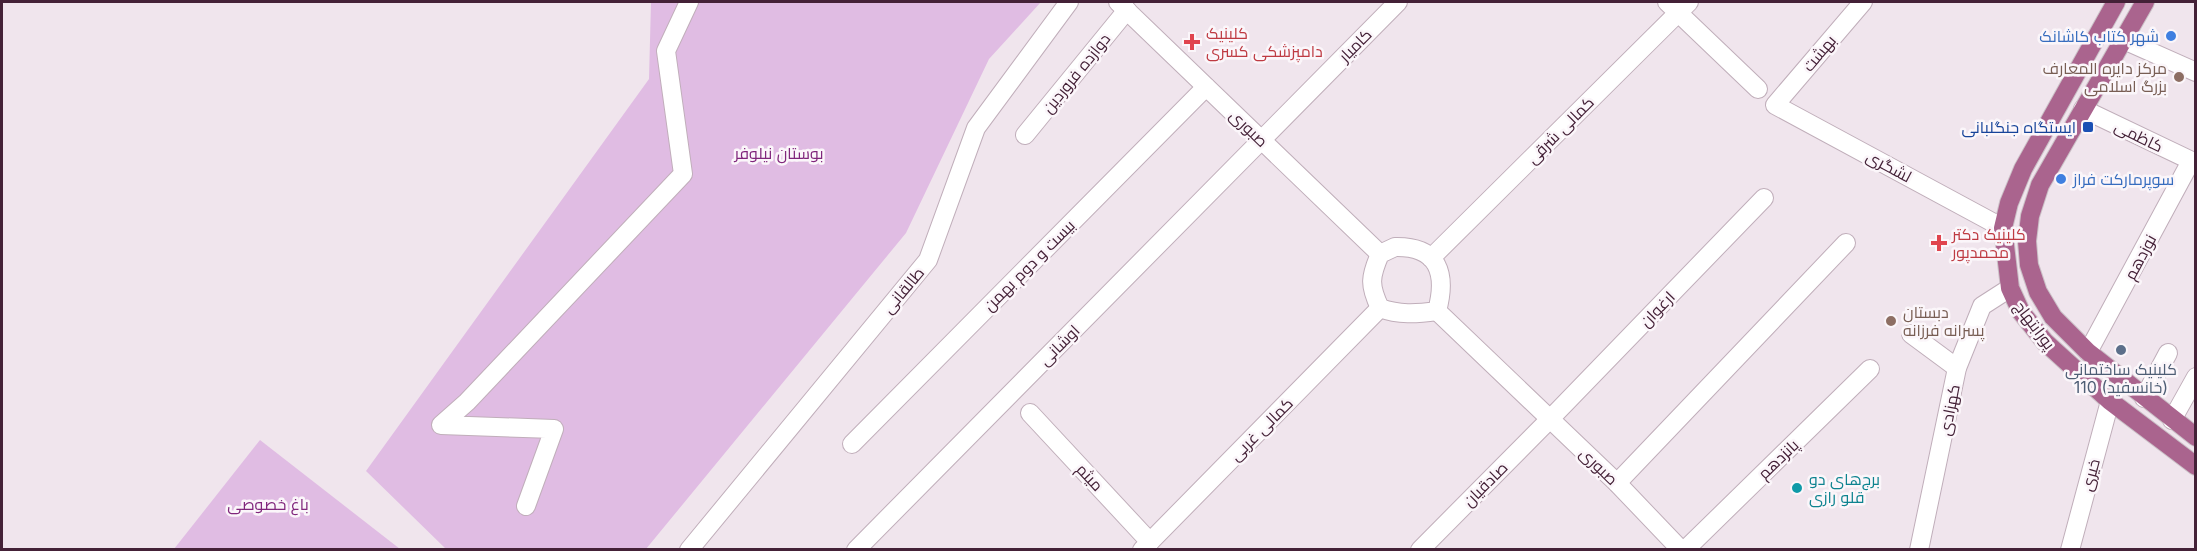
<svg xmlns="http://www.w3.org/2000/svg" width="2197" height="551" font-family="Inter,Cairo,sans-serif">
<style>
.green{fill:#e0bce3}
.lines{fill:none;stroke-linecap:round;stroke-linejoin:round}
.minor-casing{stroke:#c0aeba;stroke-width:20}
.major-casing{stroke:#cbc1c7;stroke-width:20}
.minor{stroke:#fff;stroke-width:18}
.major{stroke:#aa648e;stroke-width:18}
.shop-dot{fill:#3f7fe0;stroke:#fbf6fa;stroke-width:2}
.health-dot{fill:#e0444e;stroke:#fbf6fa;stroke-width:2}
.education-dot{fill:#8d6e63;stroke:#fbf6fa;stroke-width:2}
.transit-dot{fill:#1a4fb4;stroke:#fbf6fa;stroke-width:2}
.service-dot{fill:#5c6f8a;stroke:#fbf6fa;stroke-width:2}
.culture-dot{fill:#0f9aa8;stroke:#fbf6fa;stroke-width:2}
.labels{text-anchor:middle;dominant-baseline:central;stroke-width:5;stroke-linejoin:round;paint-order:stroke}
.health-label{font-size:16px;fill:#be3a42;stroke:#fbf6fa;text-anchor:start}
.shop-label{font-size:16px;fill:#366cbe;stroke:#fbf6fa;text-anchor:end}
.street-label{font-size:16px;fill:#442137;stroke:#fbf6fa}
.education-label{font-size:16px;fill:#785e54;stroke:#fbf6fa;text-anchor:end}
.transit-label{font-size:16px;fill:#164399;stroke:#fbf6fa;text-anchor:end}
.park-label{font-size:16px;fill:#80267c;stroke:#fbf6fa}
.service-label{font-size:16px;fill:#4e5e75;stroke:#fbf6fa}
.culture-label{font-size:16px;fill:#0d838f;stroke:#fbf6fa;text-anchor:start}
</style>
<rect width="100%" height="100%" fill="#f0e5ed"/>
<g class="green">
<polygon points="651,2 1041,2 989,59 906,233 646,549 446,549 366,471 649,79"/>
<polygon points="260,440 400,549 174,549"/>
</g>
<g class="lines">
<g class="minor-casing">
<g id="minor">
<polyline points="1118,2 1380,254"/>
<polyline points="1667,2 1758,89"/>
<polyline points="1863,2 1775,105 2003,228"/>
<polyline points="2124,40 2196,72"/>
<polyline points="2083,109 2196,163"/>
<polyline points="1025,135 1127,10"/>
<path d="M1395,247c44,-1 52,27 42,64 -21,3 -38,4 -57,-3 -11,-23 -10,-31 0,-54z"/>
<polyline points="1431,258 1689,2"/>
<polyline points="1437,311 1617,483 1681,550"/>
<polyline points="1911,334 1957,368"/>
<polyline points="2088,352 2191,161"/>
<polyline points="2144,398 2168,353"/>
<polyline points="1030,413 1150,542"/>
<polyline points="2172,420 2196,377"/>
<polyline points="852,444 1206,87"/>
<polyline points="1617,483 1846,243"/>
<polyline points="526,506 554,429 441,425 467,402 683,174 666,51 689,2"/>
<polyline points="689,550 928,260 976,128 1069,2"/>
<polyline points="856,550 1398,2"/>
<polyline points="1142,550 1380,308"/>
<polyline points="1420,550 1550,419 1764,198"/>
<polyline points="1685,550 1870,369"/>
<polyline points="1919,550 1957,368 1982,306 2010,288"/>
<polyline points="2070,550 2110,401"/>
</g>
</g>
<g class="major-casing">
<g id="major">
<polyline points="2116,2 2023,169 2009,203 2003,228 2010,288 2021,312 2045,342 2110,401 2196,466"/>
<polyline points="2145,2 2040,185 2030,216 2027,241 2029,265 2038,292 2053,317 2088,352 2196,437"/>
</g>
</g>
<use href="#minor" class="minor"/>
<use href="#major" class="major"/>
</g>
<g class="shop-dot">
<circle cx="2171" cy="36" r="6"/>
<circle cx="2061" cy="179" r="6"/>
</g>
<g class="health-dot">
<path d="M1189 33h6v6h6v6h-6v6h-6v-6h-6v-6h6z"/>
<path d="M1936 234h6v6h6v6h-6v6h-6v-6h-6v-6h6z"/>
</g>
<g class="education-dot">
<circle cx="2179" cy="77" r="6"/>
<circle cx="1891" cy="321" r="6"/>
</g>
<rect class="transit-dot" x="2082" y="121" width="12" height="12" rx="3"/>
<circle class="service-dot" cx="2121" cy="350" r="6"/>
<circle class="culture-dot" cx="1797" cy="488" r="6"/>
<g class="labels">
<g class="health-label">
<text x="1206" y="33">کلینیک<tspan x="1206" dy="18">دامپزشکی کسری</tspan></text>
<text x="1952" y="234">کلینیک دکتر<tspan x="1952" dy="18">محمدپور</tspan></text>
</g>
<g class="shop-label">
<text x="2159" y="36">شهر کتاب کاشانک</text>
<text x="2073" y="179" text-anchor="start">سوپرمارکت فراز</text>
</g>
<g class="street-label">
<text transform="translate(1355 45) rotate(-45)">کامیار</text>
<text transform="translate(1819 53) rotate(-50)">بهشت</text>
<text transform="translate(1076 73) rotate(-51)">دوازده فروردین</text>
<text transform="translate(1249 128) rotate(44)">صبوری</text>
<text transform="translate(1560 130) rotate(-45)">کمالی شرقی</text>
<text transform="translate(2139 136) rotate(26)">کاظمی</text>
<text transform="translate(1889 166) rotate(28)">لشگری</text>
<text transform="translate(2140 257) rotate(-62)">نوزدهم</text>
<text transform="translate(1029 265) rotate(-45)">بیست و دوم بهمن</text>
<text transform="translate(903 290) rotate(-50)">طالقانی</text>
<text transform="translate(1657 309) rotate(-46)">ارغوان</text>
<text transform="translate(2035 325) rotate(53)">پورابتهاج</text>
<text transform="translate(1059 345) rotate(-45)">اوشانی</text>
<text transform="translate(1949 410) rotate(-79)">کهزادی</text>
<text transform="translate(1261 429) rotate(-45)">کمالی غربی</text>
<text transform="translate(1778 459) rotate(-44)">پانزدهم</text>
<text transform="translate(1599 466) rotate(44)">صبوری</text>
<text transform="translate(2090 475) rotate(-75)">خیری</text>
<text transform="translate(1090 477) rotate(47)">میثم</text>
<text transform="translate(1485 484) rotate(-45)">صادقیان</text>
</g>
<g class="education-label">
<text x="2167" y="68">مرکز دایره المعارف<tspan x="2167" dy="18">بزرگ اسلامی</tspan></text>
<text x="1903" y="312" text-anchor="start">دبستان<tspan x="1903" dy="18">پسرانه فرزانه</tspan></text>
</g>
<g class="transit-label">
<text x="2076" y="127">ایستگاه جنگلبانی</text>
</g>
<g class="park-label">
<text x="779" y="153">بوستان نیلوفر</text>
<text x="268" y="504">باغ خصوصی</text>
</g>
<g class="service-label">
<text x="2121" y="369">کلینیک ساختمانی<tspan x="2121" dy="18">110 (خانسفید)</tspan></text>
</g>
<g class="culture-label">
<text x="1809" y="479">برج‌های دو<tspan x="1809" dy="18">قلو رازی</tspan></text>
</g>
</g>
<rect width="2197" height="551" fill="none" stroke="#442137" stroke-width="6"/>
</svg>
